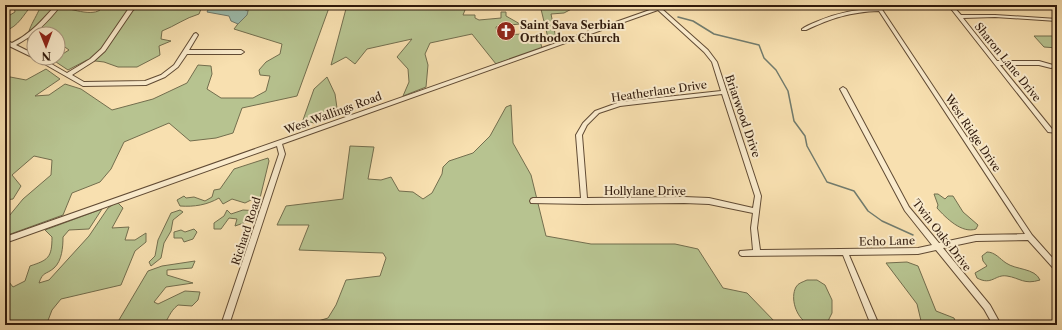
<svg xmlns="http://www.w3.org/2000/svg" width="1062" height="330" font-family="'Libre Caslon Text',serif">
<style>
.green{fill:#b7c390;stroke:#736e4e}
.water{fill:#9dbdae;stroke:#717b6d}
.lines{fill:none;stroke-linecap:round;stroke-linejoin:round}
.stream{stroke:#717b6d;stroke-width:1.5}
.minor-casing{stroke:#614b34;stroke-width:2}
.minor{fill:#faebcc;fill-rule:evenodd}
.labels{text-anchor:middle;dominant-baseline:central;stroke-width:4;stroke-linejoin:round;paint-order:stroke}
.poi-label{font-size:11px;font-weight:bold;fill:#2f190b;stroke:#faebcc;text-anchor:start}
.street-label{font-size:11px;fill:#2f190b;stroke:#faebcc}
</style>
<rect width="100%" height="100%" fill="#f8e0b0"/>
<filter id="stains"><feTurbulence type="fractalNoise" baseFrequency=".005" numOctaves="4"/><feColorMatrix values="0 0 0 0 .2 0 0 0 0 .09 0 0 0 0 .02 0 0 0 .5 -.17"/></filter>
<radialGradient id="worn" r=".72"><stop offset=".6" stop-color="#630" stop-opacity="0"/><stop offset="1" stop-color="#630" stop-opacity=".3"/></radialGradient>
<g class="green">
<path d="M14,5h18c-9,10 -13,21 -27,26v-13l10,-6z"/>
<path d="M41,5c4,0 9,-1 13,0 11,2 36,12 46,5l-7,-5h98l9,1 1,3 -2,5c-14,4 -24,12 -37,17l-1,8 10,2 -12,5 1,9 -23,12h-19l-14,-5 -17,-2 -19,10 -15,-10 16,-10 -7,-5 -4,2v-13h-24v17l-5,-2c-6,-17 7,-29 12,-44z"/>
<polygon points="297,5 330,5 297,96 242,108 233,133 216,138 190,141 169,123 124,142 111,169 100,182 72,193 63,215 5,236 5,221 23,199 51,175 52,160 34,156 12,175 21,186 13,199 5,200 5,76 26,80 46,69 60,79 35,96 49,95 65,84 81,89 112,110 153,99 187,83 198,65 211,66 212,74 207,89 221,98 253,98 266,91 270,76 260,75 259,70 266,62 280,54 282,44 234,29 250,8"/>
<polygon points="347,5 467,5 463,15 475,15 475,18 479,20 501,18 501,12 506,12 506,16 520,24 499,26 496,27 497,32 503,35 523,34 527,37 539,37 542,48 496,64 472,34 430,43 425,54 428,65 426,87 403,96 409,82 408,69 397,57 412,39 367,49 355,64 346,57 331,65"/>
<polygon points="540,5 579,5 564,13 551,14 557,43 553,44 549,42"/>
<polygon points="1034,36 1057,36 1057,48 1044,47"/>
<polygon points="327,77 335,94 337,108 314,123 303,120 314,89"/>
<polygon points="511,105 513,143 531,175 546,236 591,244 675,244 698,249 723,288 747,293 776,323 781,325 305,325 328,318 336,305 346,280 380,276 386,258 383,253 299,250 309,225 277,225 286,206 343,199 350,146 374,147 368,179 381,180 391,177 399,191 413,192 423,199 432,193 442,174 443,167 449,161 473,153 490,136 506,107"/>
<path d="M268,158l1,3 -9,37 -7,1 -8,4 -13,-4 -9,5 -4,-6c-12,7 -25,9 -39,8l-3,-6 7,-4 2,2 8,-1 11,4 7,-4 2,-7 6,-1 14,-20z"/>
<path d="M934,194h4l7,5 3,-3h5l10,16 15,13 -2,4c-14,5 -30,-11 -39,-21l1,-3z"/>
<path d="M117,202l6,6 -11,20 17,-1 -4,13h10l11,-7v9l-11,9 -14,34 -60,14 -9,11 -5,13 1,2h-43v-48l8,10 12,-6 5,-15c18,-6 22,-8 22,-29l-7,-7 57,-21 -13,20 -20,1 -6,7c0,10 -1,24 -9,31 -8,7 -11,3 -15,15l10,-3 40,-44 19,-28z"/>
<polygon points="180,210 183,212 173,220 171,231 164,243 161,258 151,266 149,262 155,256 158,240 171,213"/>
<polygon points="227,210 231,214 243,210 260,211 258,218 235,226 237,219 229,218 221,229 214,229 214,223 224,216"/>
<polygon points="194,229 197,232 193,239 184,242 182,238 174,238 174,232 181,230 185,232"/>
<path d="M987,252c8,0 13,7 19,11 10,7 29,5 34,17 -16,5 -20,-2 -33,-4 -12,-2 -15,10 -30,2l-2,-5 12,-7 -4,-5 -1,-5z"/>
<path d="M195,261l-3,7 -25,2v5l26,8 -27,4 -12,15 4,2 27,-13 15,1 -2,8 -6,6 -14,-1c-9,7 -9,14 -15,20h-47l32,-54 14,-5z"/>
<polygon points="907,262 918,266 936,311 954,318 957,325 922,325 917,304 886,263"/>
<path d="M807,280h10l8,5 7,15v13l-6,12c-6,0 -14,1 -19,-2 -11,-6 -17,-25 -11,-36 2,-4 7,-5 11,-7z"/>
</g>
<path class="water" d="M209,8c12,3 29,-3 39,3l-1,4 -9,9 -7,-3 -2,-5 -22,-4z"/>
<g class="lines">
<polyline class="stream" points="678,17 693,21 714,34 759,45 764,58 776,70 788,91 794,121 805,136 807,146 827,182 854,191 868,211 882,221 913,235"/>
<g class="minor-casing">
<g id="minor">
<path d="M56,5h5c-13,17 -26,30 -45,40l18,9v4l-29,-14v-4l7,3c20,-10 29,-22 44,-38z"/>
<polygon points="134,5 139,5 133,10 105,51 94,61 72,75 84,82 145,81 161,75 174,65 194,34 196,33 198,35 189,50 241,50 244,52 241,54 187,54 178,67 165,77 146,85 83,86 34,58 41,58 67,73 90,59 101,49 129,8"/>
<path d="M664,5h6l-8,4 46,41 9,12 44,134 -4,32 3,22 158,-2 14,-3 -27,-34 -65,-122 3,-2 3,2 63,118 30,36 37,-8 49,-1 -146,-223c-29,1 -47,7 -73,19h-4v-1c4,-3 9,-5 14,-7 20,-9 39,-13 61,-13l-2,-4h4l153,230 25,28v8l-2,-1 -27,-30 -52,1 -33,7 47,57 11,20h-8l-9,-16 -48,-59 -18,4 -69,1 30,70h-8l-28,-70 -101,1 -2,-1 -1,-2 1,-2 13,-1 -2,-22 2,-15 -44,-9 -25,-1 -100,1 -53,-1 -1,-2 1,-2 2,-1h48l-5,-63 7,-12 12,-12 25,-9 101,-11 -9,-29 -8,-10 -46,-42 -376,134 3,10 -56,171h-8l58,-171 -2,-8 -272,97v-6zM722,94l33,102 -2,12 -44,-10 -25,-1 -97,1 -5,-63 5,-10 12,-12 21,-7z"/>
<polygon points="948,5 952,5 961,15 995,15 1057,19 1057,21 995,17 963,18 997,61 1039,61 1053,65 1054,66 1053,67 1051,68 1039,65 1000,65 1052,129 1057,129 1057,133 1048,132"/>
</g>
</g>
<use href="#minor" class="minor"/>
</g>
<defs>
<g id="church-disc" transform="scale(1)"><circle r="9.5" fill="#8f2418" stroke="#faebcc"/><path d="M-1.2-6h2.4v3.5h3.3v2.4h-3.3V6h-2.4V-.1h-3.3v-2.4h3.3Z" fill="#fff"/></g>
</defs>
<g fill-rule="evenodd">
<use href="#church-disc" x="506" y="31"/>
</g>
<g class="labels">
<g class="poi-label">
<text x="520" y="25">Saint Sava Serbian<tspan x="520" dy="13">Orthodox Church</tspan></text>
</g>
<g class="street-label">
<text transform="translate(1008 62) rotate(51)">Sharon Lane Drive</text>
<text transform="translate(659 91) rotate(-8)">Heatherlane Drive</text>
<text transform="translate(333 113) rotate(-20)">West Wallings Road</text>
<text transform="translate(743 116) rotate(71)">Briarwood Drive</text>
<text transform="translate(973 133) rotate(56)">West Ridge Drive</text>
<text x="645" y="191">Hollylane Drive</text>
<text transform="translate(246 231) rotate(-72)">Richard Road</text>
<text transform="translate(942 235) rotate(52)">Twin Oaks Drive</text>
<text transform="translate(887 241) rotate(-1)">Echo Lane</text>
</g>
</g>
<rect width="1062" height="330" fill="none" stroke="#f8e0b0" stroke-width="20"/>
<rect x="6" y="6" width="1050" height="318" fill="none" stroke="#2f190b" stroke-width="2"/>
<rect x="10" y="10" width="1042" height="310" fill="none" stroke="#2f190b"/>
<g transform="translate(46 46) rotate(179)"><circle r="19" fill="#faebcc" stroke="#a9977f"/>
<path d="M0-3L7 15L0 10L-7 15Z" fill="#8f2418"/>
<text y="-6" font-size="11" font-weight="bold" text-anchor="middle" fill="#2f190b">N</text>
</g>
<rect width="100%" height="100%" filter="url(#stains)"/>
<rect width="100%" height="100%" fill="url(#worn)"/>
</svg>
